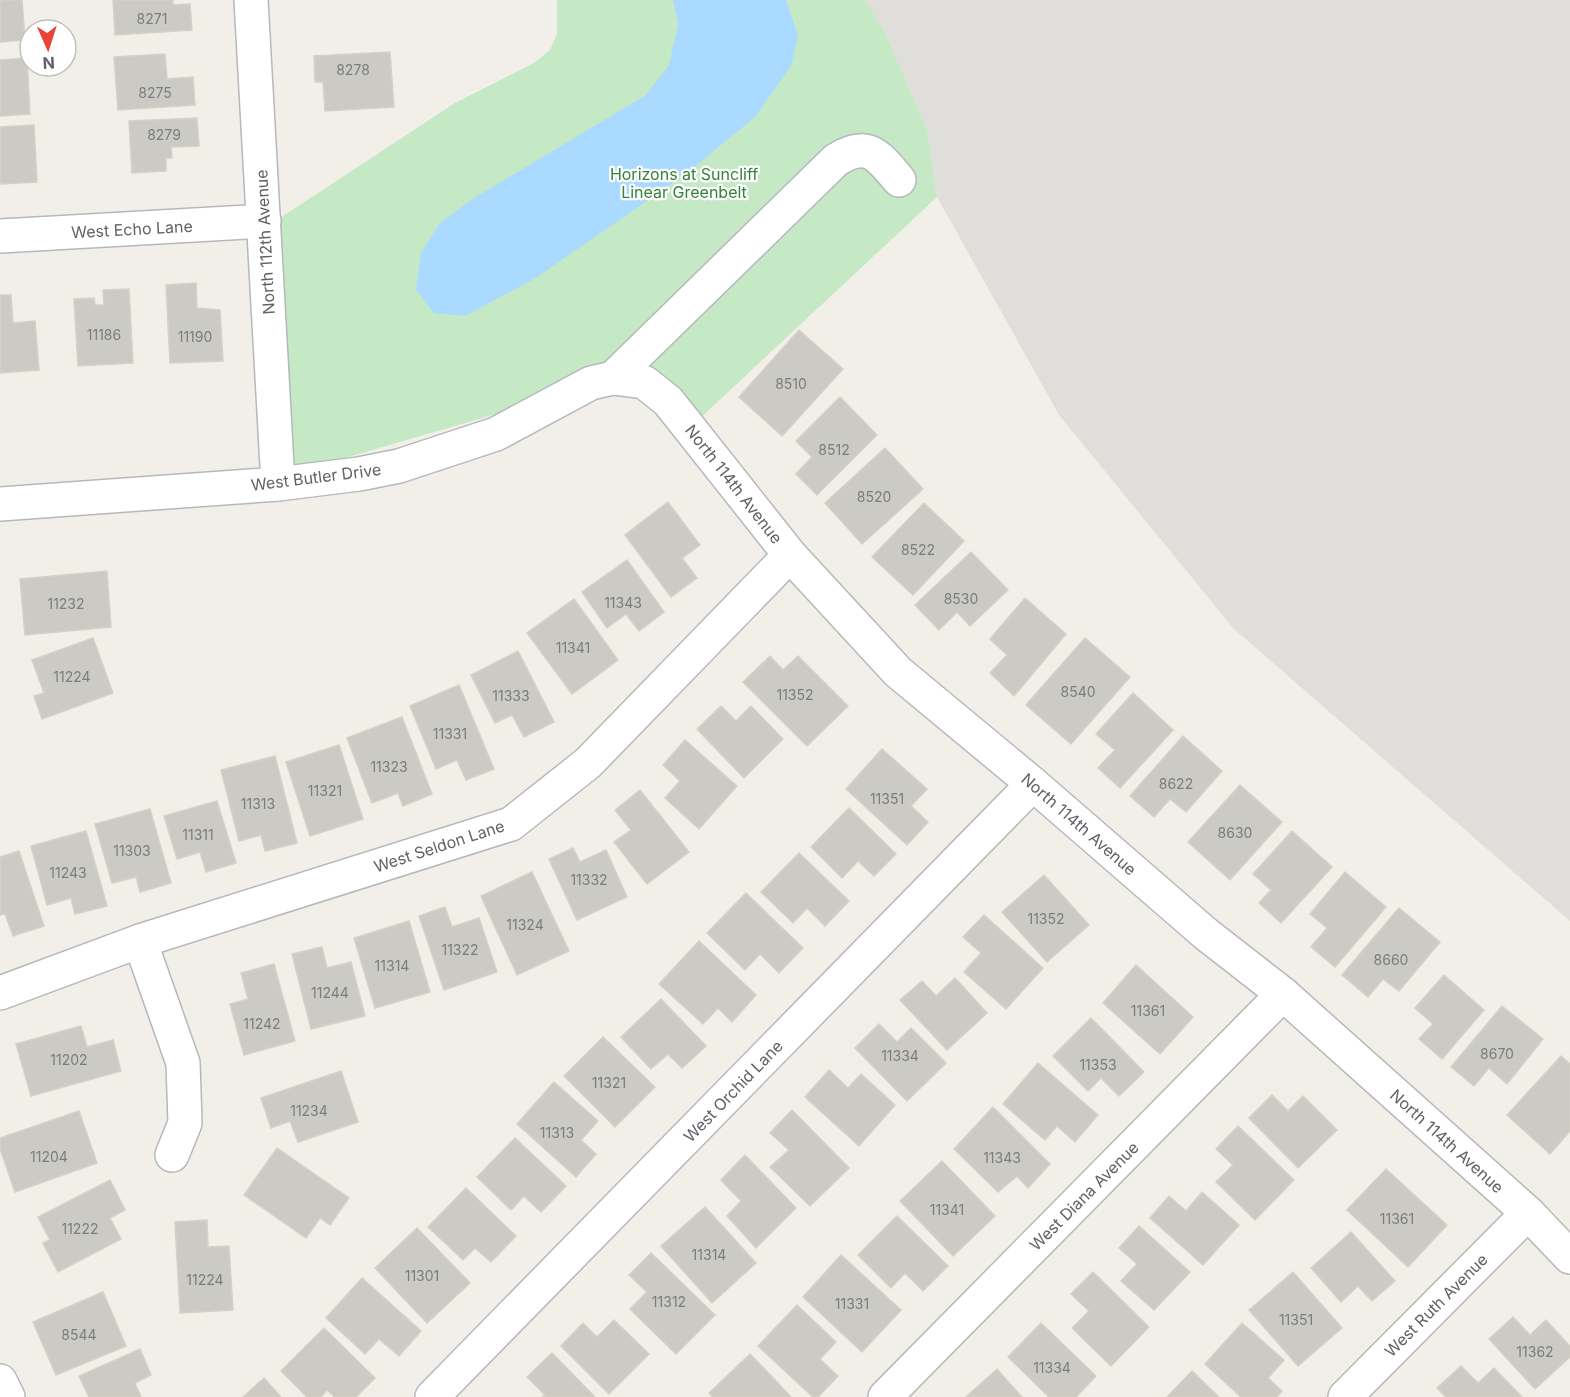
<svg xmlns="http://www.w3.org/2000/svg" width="1570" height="1397" font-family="Inter,sans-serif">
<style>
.industrial{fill:#e0deda}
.green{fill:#c5e8c5}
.water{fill:#aadaff}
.building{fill:#cccac5;stroke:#d6d1c6;stroke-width:1.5}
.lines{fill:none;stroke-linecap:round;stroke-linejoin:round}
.minor-casing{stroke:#b5b8bc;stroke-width:36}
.minor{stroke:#fff;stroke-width:33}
.labels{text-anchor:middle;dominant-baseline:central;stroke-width:4.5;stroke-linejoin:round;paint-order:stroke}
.number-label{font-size:14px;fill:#7a7d7f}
.park-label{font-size:16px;fill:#348238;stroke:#fff}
.street-label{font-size:16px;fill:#5f6368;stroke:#fff}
</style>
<rect width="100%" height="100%" fill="#f1efe8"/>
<polygon class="industrial" points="865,0 1570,0 1570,921 1234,629 1059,415 937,197 927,130 886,34"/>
<polygon class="green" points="557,0 865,0 886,34 927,130 937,197 698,420 647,362 611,358 496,414 345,458 289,467 274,222 455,103 534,63 550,50 557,34"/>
<polygon class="water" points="673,0 786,0 798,36 791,66 755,117 686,174 534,279 465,316 434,313 416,289 421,253 440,223 474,198 646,95 669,65 678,24"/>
<g class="building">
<polygon points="0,0 22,0 25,40 0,42"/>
<polygon points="113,0 173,0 173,5 190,4 192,30 115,35"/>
<polygon points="390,52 394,107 325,111 323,82 315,82 314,56"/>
<polygon points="165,54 167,79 193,77 195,105 118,110 114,57"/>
<polygon points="27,58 30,114 0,116 0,60"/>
<polygon points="197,118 199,146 171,147 172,158 166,158 166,171 132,173 129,121"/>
<polygon points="34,125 37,182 0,184 0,127"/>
<polygon points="196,283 197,308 220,310 223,361 170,363 166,285"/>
<polygon points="129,289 133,363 78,366 74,299 94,298 95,305 104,305 103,290"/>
<polygon points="0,295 11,295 13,323 35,321 39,370 0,373"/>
<polygon points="799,330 843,369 782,436 739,397"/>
<polygon points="840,397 877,435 817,495 796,474 812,457 796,441"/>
<polygon points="885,448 923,489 862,544 825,503"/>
<polygon points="668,502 700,545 682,558 697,578 671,597 625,535"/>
<polygon points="924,503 964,541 913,595 872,557"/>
<polygon points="971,552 1008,590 970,626 957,612 939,630 915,605"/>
<polygon points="627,560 664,612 639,631 626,614 607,628 582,592"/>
<polygon points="107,571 111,627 25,635 20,579"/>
<polygon points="1025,598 1066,634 1014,696 990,673 1007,655 990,639"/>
<polygon points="574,599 618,660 572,694 527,633"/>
<polygon points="93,638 113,693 42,719 34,696 44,693 32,660"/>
<polygon points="1085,638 1130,677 1071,744 1026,705"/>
<polygon points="518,651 554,722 524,737 512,715 495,723 471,675"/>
<polygon points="770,656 783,670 798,656 848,706 807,746 743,682"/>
<polygon points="459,685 494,769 466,780 457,760 436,769 410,706"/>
<polygon points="1133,693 1173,730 1120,788 1098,768 1115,750 1096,734"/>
<polygon points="721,706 736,721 751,706 783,739 744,778 697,729"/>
<polygon points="402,717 432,794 403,806 398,793 372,803 347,738"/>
<polygon points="1183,736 1222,771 1186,812 1170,799 1154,817 1130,796"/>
<polygon points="685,740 737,786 699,829 665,798 680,781 663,765"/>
<polygon points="339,745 363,819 310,836 286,762"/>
<polygon points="882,749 927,789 911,806 928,822 907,845 846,789"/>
<polygon points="275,756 297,843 265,851 261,835 239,841 221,770"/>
<polygon points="1240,785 1282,822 1230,880 1188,842"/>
<polygon points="640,790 689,852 647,884 614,842 631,830 615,810"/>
<polygon points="217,801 236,863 206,872 200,852 177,859 164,816"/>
<polygon points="849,808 896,854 874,876 858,861 842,878 811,847"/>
<polygon points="150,809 171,883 140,892 136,877 112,883 95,824"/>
<polygon points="86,831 107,906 75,914 71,898 47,905 31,846"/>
<polygon points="1292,831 1332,867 1281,923 1259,903 1271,890 1253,874"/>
<polygon points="573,848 580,862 606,850 627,897 577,920 549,859"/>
<polygon points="19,851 44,926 13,936 5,914 0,915 0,857"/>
<polygon points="799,853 849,901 825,926 807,908 793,923 761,892"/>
<polygon points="532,872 569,951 517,975 481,896"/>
<polygon points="1345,872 1386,907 1335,967 1311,947 1327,928 1310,914"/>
<polygon points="1044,875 1089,925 1047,962 1002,912"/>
<polygon points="746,893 803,948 779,973 760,954 745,970 707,933"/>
<polygon points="445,907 452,927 479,918 497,972 444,990 419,916"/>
<polygon points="1399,908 1440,942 1399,991 1383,979 1368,997 1342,975"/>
<polygon points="984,915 1043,968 1006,1009 964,972 981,953 963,937"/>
<polygon points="409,921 430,992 375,1008 354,938"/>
<polygon points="699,941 756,995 732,1022 718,1008 703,1024 659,984"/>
<polygon points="322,947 327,968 351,962 365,1016 311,1029 292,954"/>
<polygon points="274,964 295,1041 244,1055 230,1004 248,999 241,973"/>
<polygon points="1136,965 1193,1017 1160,1054 1103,1003"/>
<polygon points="1444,975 1484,1010 1442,1059 1419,1039 1433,1024 1415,1008"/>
<polygon points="955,978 987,1013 947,1050 900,1000 922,981 936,996"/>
<polygon points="661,999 706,1046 682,1068 668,1054 651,1069 621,1037"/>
<polygon points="1502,1006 1543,1039 1507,1084 1489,1068 1474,1086 1451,1067"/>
<polygon points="1091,1018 1144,1072 1119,1096 1101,1078 1088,1091 1053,1056"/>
<polygon points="879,1024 897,1042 911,1028 946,1063 907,1101 855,1048"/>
<polygon points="81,1026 87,1047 113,1040 121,1071 31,1096 16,1044"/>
<polygon points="603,1037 655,1087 615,1127 564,1076"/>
<polygon points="1561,1056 1570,1064 1570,1131 1550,1154 1507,1115"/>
<polygon points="1038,1063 1098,1115 1075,1142 1057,1126 1045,1140 1003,1104"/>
<polygon points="829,1070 848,1088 861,1074 895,1105 859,1146 805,1097"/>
<polygon points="341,1071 358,1122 298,1142 290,1121 271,1128 261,1098"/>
<polygon points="554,1082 598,1121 581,1140 596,1154 576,1177 517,1124"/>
<polygon points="1272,1095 1288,1111 1303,1096 1337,1130 1298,1168 1249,1118"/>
<polygon points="993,1107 1050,1164 1028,1188 1017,1176 998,1192 954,1149"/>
<polygon points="792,1110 849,1168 810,1206 770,1167 789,1150 770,1133"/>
<polygon points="79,1111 97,1163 15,1192 0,1149 0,1138"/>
<polygon points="1238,1126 1294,1180 1255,1220 1216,1182 1233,1165 1216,1149"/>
<polygon points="515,1138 566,1186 541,1212 524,1196 511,1210 477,1177"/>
<polygon points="277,1148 349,1198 330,1225 320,1218 306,1238 244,1195"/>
<polygon points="745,1155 796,1208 756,1248 727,1216 741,1201 721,1180"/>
<polygon points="942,1161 995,1216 953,1256 900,1201"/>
<polygon points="1386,1169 1447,1225 1408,1267 1347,1210"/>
<polygon points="110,1180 125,1210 110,1218 121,1239 58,1272 43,1243 50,1240 38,1217"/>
<polygon points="466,1188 516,1236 491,1262 475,1248 463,1260 428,1227"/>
<polygon points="1202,1192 1239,1225 1203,1265 1150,1218 1169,1196 1186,1211"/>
<polygon points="705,1207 756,1263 712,1303 661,1246"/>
<polygon points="897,1216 948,1266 923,1291 905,1273 891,1288 858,1255"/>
<polygon points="207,1220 208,1247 229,1246 233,1310 180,1313 175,1222"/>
<polygon points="1139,1226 1190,1272 1154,1310 1121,1281 1137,1264 1119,1248"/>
<polygon points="417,1228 470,1283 427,1323 375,1268"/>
<polygon points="1351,1232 1395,1281 1372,1301 1358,1286 1341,1302 1311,1268"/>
<polygon points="651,1253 715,1315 676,1354 630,1309 647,1292 629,1275"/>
<polygon points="841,1255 901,1310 862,1352 803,1297"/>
<polygon points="1093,1272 1149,1327 1111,1366 1072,1328 1089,1311 1071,1294"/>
<polygon points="1293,1272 1342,1328 1298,1366 1249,1310"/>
<polygon points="362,1278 421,1331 399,1356 379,1339 365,1354 326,1318"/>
<polygon points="103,1292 126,1346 56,1375 33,1322"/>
<polygon points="797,1305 836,1342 820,1359 838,1376 818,1397 813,1397 758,1346"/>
<polygon points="1513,1317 1530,1335 1546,1320 1570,1346 1570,1357 1535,1389 1489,1339"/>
<polygon points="614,1320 649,1354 609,1394 561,1346 583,1323 597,1337"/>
<polygon points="1041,1323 1096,1376 1076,1397 1049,1397 1008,1357"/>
<polygon points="1242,1323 1284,1360 1268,1378 1282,1391 1277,1397 1241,1397 1205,1364"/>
<polygon points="324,1328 375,1378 356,1397 335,1397 327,1390 321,1397 307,1397 281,1371"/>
<polygon points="140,1349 151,1375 135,1383 141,1397 89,1397 79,1376"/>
<polygon points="552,1353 595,1397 542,1397 545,1395 527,1377"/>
<polygon points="750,1354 777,1382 791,1397 713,1397 709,1393"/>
<polygon points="1461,1366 1478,1383 1494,1368 1522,1397 1446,1397 1437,1388"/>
<polygon points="997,1369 1022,1397 966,1397"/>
<polygon points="1192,1371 1219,1397 1167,1397"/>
<polygon points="264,1378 281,1397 243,1397"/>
</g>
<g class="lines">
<g class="minor-casing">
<g id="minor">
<polyline points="251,0 278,484"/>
<polyline points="0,236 264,221"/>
<path d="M613,378l223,-218c32,-20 42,-5 63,20"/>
<polyline points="0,504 278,484 359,474 399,466 496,434 591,383 613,378 644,382 668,401 790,555 898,672 1033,784 1206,934 1283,994 1528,1213 1570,1257"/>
<polyline points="140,941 183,1063 185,1123 172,1155"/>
<polyline points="0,993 140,941 511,824 588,763 790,555"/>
<polyline points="0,1381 8,1397"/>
<polyline points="432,1397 1033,784"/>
<polyline points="885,1397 1283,994"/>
<polyline points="1345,1397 1528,1213"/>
</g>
</g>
<use href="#minor" class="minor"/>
</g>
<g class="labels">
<g class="number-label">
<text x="152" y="18">8271</text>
<text x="353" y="69">8278</text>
<text x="155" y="92">8275</text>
<text x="164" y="134">8279</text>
<text x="104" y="334">11186</text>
<text x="195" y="336">11190</text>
<text x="791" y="383">8510</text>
<text x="834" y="449">8512</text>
<text x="874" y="496">8520</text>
<text x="918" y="549">8522</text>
<text x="961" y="598">8530</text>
<text x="623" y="602">11343</text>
<text x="66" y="603">11232</text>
<text x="573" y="647">11341</text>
<text x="72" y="676">11224</text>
<text x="1078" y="691">8540</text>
<text x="795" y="694">11352</text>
<text x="511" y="695">11333</text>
<text x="450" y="733">11331</text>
<text x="389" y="766">11323</text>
<text x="1176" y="783">8622</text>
<text x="325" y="790">11321</text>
<text x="887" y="798">11351</text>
<text x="258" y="803">11313</text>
<text x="1235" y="832">8630</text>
<text x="198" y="834">11311</text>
<text x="132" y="850">11303</text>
<text x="68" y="872">11243</text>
<text x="589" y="879">11332</text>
<text x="1046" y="918">11352</text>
<text x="525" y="924">11324</text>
<text x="460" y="949">11322</text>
<text x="1391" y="959">8660</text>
<text x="392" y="965">11314</text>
<text x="330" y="992">11244</text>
<text x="1148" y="1010">11361</text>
<text x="262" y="1023">11242</text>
<text x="1497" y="1053">8670</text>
<text x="900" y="1055">11334</text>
<text x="69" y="1059">11202</text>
<text x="1098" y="1064">11353</text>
<text x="609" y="1082">11321</text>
<text x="309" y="1110">11234</text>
<text x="557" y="1132">11313</text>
<text x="49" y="1156">11204</text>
<text x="1002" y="1157">11343</text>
<text x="947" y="1209">11341</text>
<text x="1397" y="1218">11361</text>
<text x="80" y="1228">11222</text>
<text x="709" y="1254">11314</text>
<text x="422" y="1275">11301</text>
<text x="205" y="1279">11224</text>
<text x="669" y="1301">11312</text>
<text x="852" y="1303">11331</text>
<text x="1296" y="1319">11351</text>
<text x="79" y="1334">8544</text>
<text x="1535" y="1351">11362</text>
<text x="1052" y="1367">11334</text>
</g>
<g class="park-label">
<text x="684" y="174">Horizons at Suncliff<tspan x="684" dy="18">Linear Greenbelt</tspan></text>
</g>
<g class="street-label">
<text transform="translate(132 229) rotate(-3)">West Echo Lane</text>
<text transform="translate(265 242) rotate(-93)">North 112th Avenue</text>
<text transform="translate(316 477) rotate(-7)">West Butler Drive</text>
<text transform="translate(734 484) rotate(52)">North 114th Avenue</text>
<text transform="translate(1079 824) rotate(41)">North 114th Avenue</text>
<text transform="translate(439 846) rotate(-18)">West Seldon Lane</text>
<text transform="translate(733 1091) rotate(-46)">West Orchid Lane</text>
<text transform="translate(1447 1141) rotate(42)">North 114th Avenue</text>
<text transform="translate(1084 1196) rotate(-45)">West Diana Avenue</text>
<text transform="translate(1436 1305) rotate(-45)">West Ruth Avenue</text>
</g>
</g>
<g transform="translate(48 48) rotate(177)"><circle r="28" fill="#ffffff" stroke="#bfc1c3" stroke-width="1.5"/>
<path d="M0-4.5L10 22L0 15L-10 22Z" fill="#ea4335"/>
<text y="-9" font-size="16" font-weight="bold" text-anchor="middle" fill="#5f6368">N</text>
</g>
</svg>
